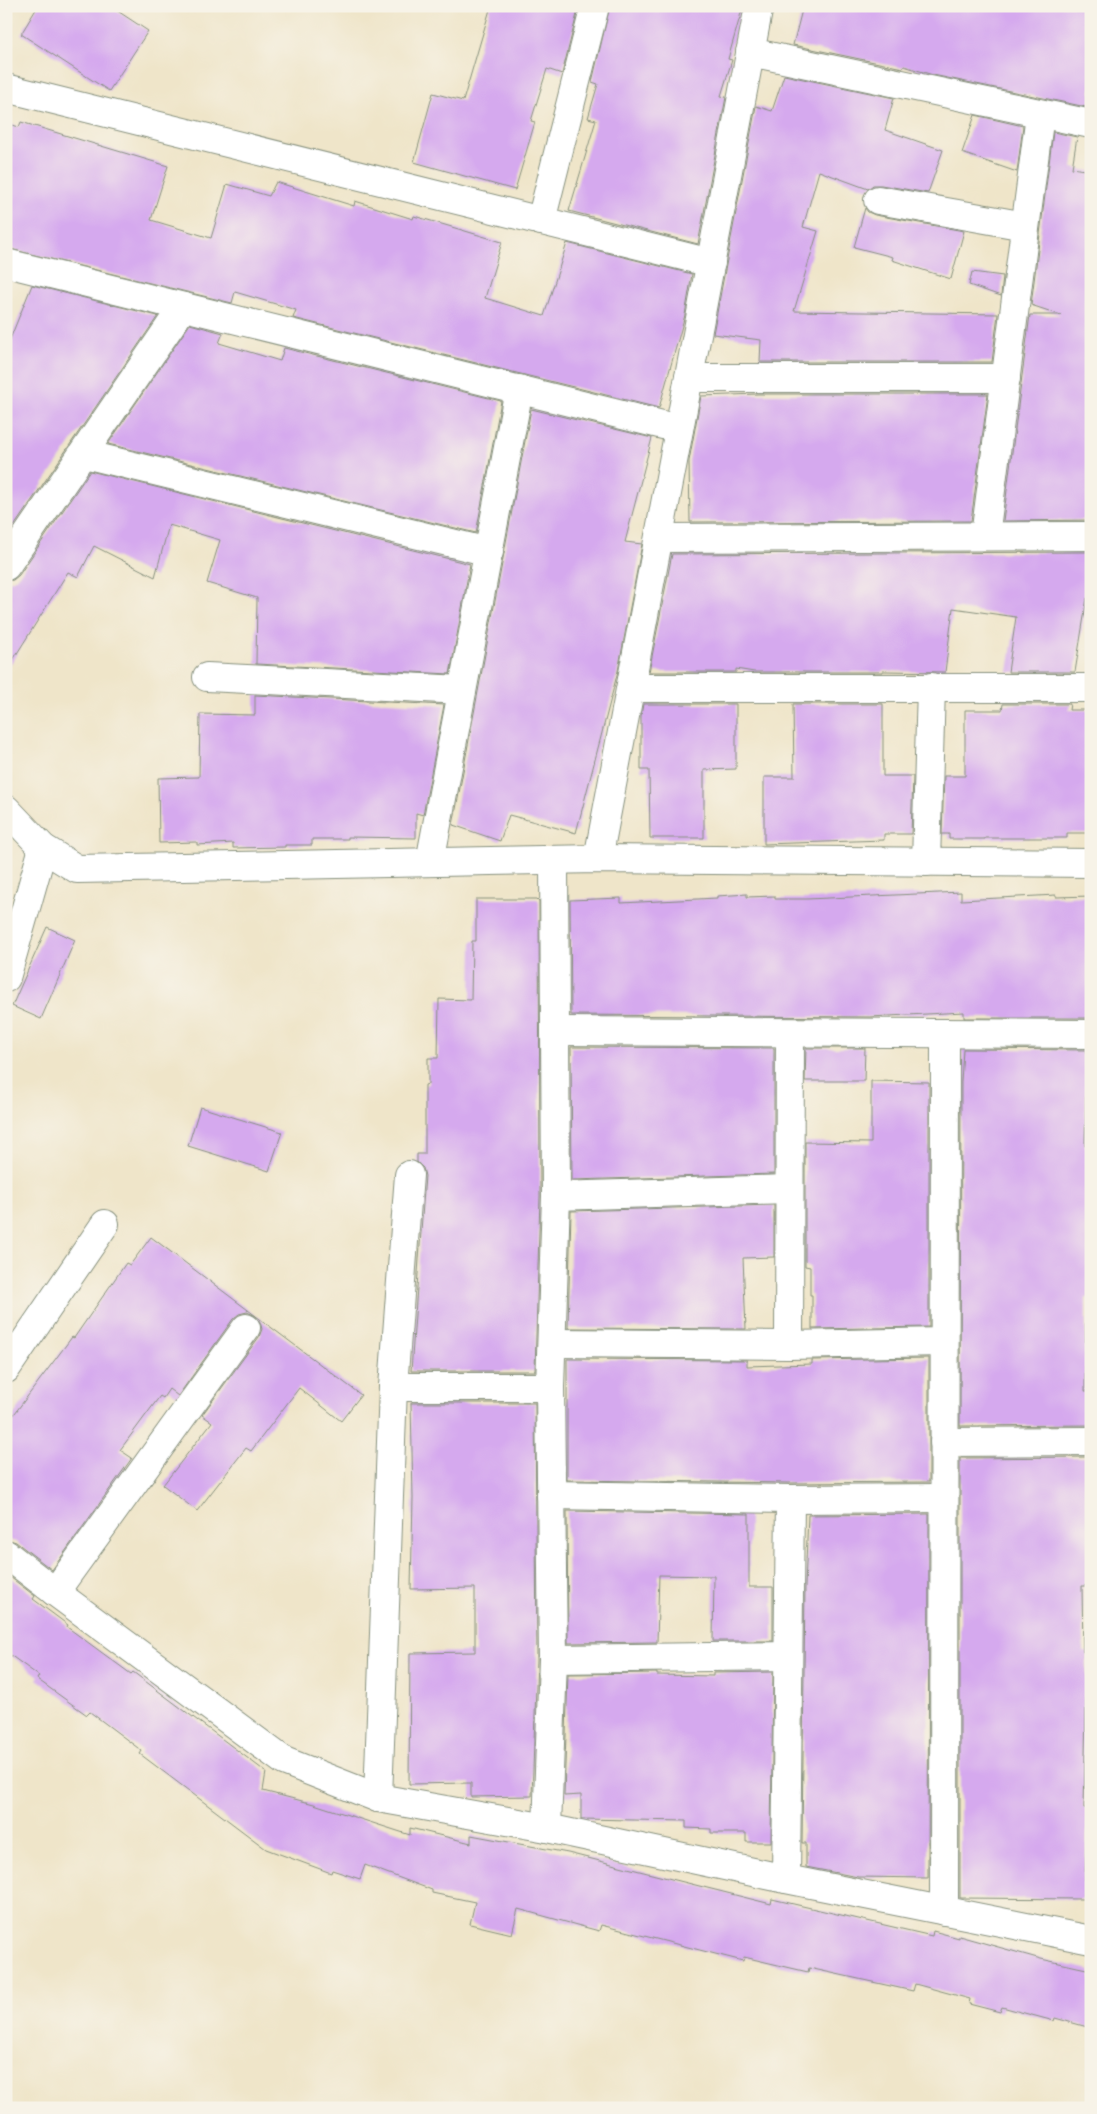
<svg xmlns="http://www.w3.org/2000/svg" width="1097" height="2114" font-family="'IM FELL English',serif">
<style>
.building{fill:#d5a9ee}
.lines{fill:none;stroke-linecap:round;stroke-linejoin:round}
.minor-casing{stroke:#87917e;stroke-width:30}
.minor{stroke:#fff;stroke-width:28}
</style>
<rect width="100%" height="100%" fill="#f7f3e8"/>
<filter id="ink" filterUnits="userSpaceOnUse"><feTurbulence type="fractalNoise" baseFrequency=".02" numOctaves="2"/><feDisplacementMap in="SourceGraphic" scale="10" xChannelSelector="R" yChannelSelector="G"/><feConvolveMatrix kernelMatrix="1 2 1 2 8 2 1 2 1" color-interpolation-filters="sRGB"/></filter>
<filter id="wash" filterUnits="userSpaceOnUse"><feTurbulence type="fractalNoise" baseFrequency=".0096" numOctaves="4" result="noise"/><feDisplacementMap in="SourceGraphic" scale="20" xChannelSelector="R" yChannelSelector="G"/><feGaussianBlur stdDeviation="1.12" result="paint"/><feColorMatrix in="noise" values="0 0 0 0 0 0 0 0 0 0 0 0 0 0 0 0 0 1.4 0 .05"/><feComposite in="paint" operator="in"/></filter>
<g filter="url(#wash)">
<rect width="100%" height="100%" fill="#efe5c9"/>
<g id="blocks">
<g class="building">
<polygon points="38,6 110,6 148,31 109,91 21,34"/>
<polygon points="491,6 579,6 562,74 547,69 531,121 535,122 515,190 414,162 433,93 463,101"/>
<polygon points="610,6 743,6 728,59 732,60 721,96 726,97 698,244 569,211 596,120 588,118 598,84 592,82"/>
<polygon points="803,6 1091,6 1091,108 933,75 904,66 903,68 793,45"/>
<polygon points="784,75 894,98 885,130 943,150 928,193 881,185 873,185 868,189 819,171 803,227 818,231 794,311 998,314 992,362 760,362 761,340 713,334 756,106 772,111"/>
<polygon points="975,115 1023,126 1017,172 962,153"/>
<polygon points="21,122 168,166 151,220 211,238 227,184 269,196 276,182 354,206 355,201 413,219 414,216 445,225 502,242 485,298 544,316 567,243 692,274 685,315 659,408 293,318 296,310 235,292 232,303 6,248 6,123 19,127"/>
<polygon points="1053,132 1077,137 1072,168 1091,171 1091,520 1003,521 1030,315 1061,315 1031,305"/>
<polygon points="865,208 868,212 875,215 964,231 951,279 892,260 893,257 854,247"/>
<polygon points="972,272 1003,276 1001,296 969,285"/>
<polygon points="32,285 158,316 6,538 6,349"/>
<polygon points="190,324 223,333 219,343 280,361 284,348 501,401 476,533 108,444"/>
<polygon points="758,394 988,394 971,521 690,522 689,461 701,396"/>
<polygon points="531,409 652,438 625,542 642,544 618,671 576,833 509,815 500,841 453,825"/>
<polygon points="90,471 470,564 450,674 256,664 257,598 207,583 220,540 169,525 155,577 94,546 78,577 68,572 6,671 6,581 13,580 19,575"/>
<polygon points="1091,552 1091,599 1087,598 1075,672 1008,672 1016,617 953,608 945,672 883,671 883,672 754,672 736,669 736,672 649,672 672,554"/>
<polygon points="255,695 444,705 423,815 416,813 416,838 348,837 348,839 312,839 312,845 285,845 285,847 233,848 233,843 197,845 197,842 159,843 158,778 199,777 200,714 255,715"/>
<polygon points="643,704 736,704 736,769 704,770 704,838 650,838 649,770 641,770 641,716"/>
<polygon points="793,704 883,704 883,776 913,776 911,834 884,834 884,840 764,844 764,777 794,777"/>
<polygon points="1003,704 1070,704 1069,710 1091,710 1091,833 1067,833 1067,838 985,838 985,839 949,839 949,834 942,834 944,776 965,776 965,710 1002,710"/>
<polygon points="961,892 961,900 1056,895 1056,897 1091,896 1091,955 1088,955 1090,1018 964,1018 964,1012 870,1017 571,1015 570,900 621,898 621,903 717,898 717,896 747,894 747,897 775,896 775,899 807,899"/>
<polygon points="476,899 537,899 539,901 540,1196 535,1371 411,1371 425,1176 423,1168 417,1162 417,1154 425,1154 425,1085 428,1084 428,1058 438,1058 439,999 471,1000 472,941 476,941"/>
<polygon points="47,927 75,940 41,1019 12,1006"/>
<polygon points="571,1047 774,1048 774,1174 572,1180"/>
<polygon points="806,1048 865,1048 864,1081 805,1081"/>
<polygon points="963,1049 1087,1050 1085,1146 1090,1146 1088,1235 1091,1235 1091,1265 1089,1298 1086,1298 1085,1391 1091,1391 1090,1425 960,1426 961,1082"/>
<polygon points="871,1081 929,1082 929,1327 812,1329 812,1295 810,1295 810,1267 805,1266 805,1142 871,1143"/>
<polygon points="200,1107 282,1132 269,1171 188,1146"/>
<polygon points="774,1205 774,1257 743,1258 746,1329 568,1328 571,1211"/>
<polygon points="151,1237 361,1395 341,1421 299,1388 251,1451 246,1448 197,1511 163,1485 212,1422 202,1415 259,1337 262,1329 260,1322 256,1316 247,1312 239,1314 233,1319 178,1396 169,1389 163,1398 160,1396 120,1450 132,1458 52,1570 16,1542 6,1539 6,1425 72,1337 74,1338 126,1263 130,1265"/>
<polygon points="929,1358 929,1482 790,1483 567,1480 567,1359 747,1360 747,1366 812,1364 812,1360"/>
<polygon points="411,1403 535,1403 537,1659 532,1796 471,1797 471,1783 409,1784 410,1653 475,1652 475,1588 411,1589 413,1498"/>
<polygon points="1090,1457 1091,1586 1082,1586 1083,1652 1087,1652 1084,1808 1088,1808 1084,1899 960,1898 960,1458"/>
<polygon points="567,1511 749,1514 749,1587 773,1587 773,1641 713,1641 714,1576 659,1575 657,1642 568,1643"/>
<polygon points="929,1514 928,1878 858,1877 806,1867 806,1843 802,1843 805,1587 808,1515"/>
<polygon points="6,1574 35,1596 33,1599 68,1625 67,1627 131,1674 133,1672 266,1772 263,1791 314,1804 410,1835 410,1828 471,1843 471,1835 568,1853 771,1904 772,1899 932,1936 933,1931 959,1938 959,1936 1041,1959 1091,1970 1091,2028 1055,2018 1054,2021 1002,2007 1000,2012 969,2004 970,1999 915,1984 913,1991 809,1968 808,1972 744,1957 743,1961 601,1925 599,1931 518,1909 512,1934 470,1924 475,1902 432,1893 432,1890 365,1865 360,1879 332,1870 331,1873 266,1849 140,1754 142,1751 90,1712 87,1715 37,1679 39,1676 6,1652"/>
<polygon points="773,1672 771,1842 746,1842 746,1833 711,1833 711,1829 686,1828 686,1821 581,1819 581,1795 564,1796 568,1674 657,1673 657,1675 713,1676 713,1673"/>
</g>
</g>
</g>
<g filter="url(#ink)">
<use href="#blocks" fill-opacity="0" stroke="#87917e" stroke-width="1"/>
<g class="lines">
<g class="minor-casing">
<g id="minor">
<polyline points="750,52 1091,124"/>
<polyline points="6,88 711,263"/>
<polyline points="878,200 1025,226"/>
<polyline points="541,221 595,6"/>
<polyline points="6,263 679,429"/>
<polyline points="689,378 1006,378"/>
<polyline points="84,454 489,552"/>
<polyline points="985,536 1040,114"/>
<polyline points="659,538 1091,536"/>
<polyline points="6,566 183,307"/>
<polyline points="207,677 462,690"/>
<polyline points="631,688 1091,688"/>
<polyline points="6,809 43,848 77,869 598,859 1091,863"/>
<polyline points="598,859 759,6"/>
<polyline points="430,862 519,389"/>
<polyline points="926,862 931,687"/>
<polyline points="6,978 43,848"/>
<polyline points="555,1031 1091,1034"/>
<polyline points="556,1196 789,1189"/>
<polyline points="552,1343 789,1345 944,1342"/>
<polyline points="789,1345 790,1033"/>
<polyline points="6,1369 105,1224"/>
<polyline points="393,1387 409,1175"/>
<polyline points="944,1442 1091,1441"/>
<polyline points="551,1495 790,1499 944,1498"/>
<polyline points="6,1554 55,1592 284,1761 378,1798 547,1828 786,1879 1091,1940"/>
<polyline points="55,1592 246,1328"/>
<polyline points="553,1659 788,1656"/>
<polyline points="378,1798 393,1387 550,1387"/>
<polyline points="547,1828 553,1659 550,1387 556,1196 554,861"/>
<polyline points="786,1879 790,1499"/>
<polyline points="944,1911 945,1033"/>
</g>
</g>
<use href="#minor" class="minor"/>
</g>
</g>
<rect width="1097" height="2114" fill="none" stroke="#f7f3e8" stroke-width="25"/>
</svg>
